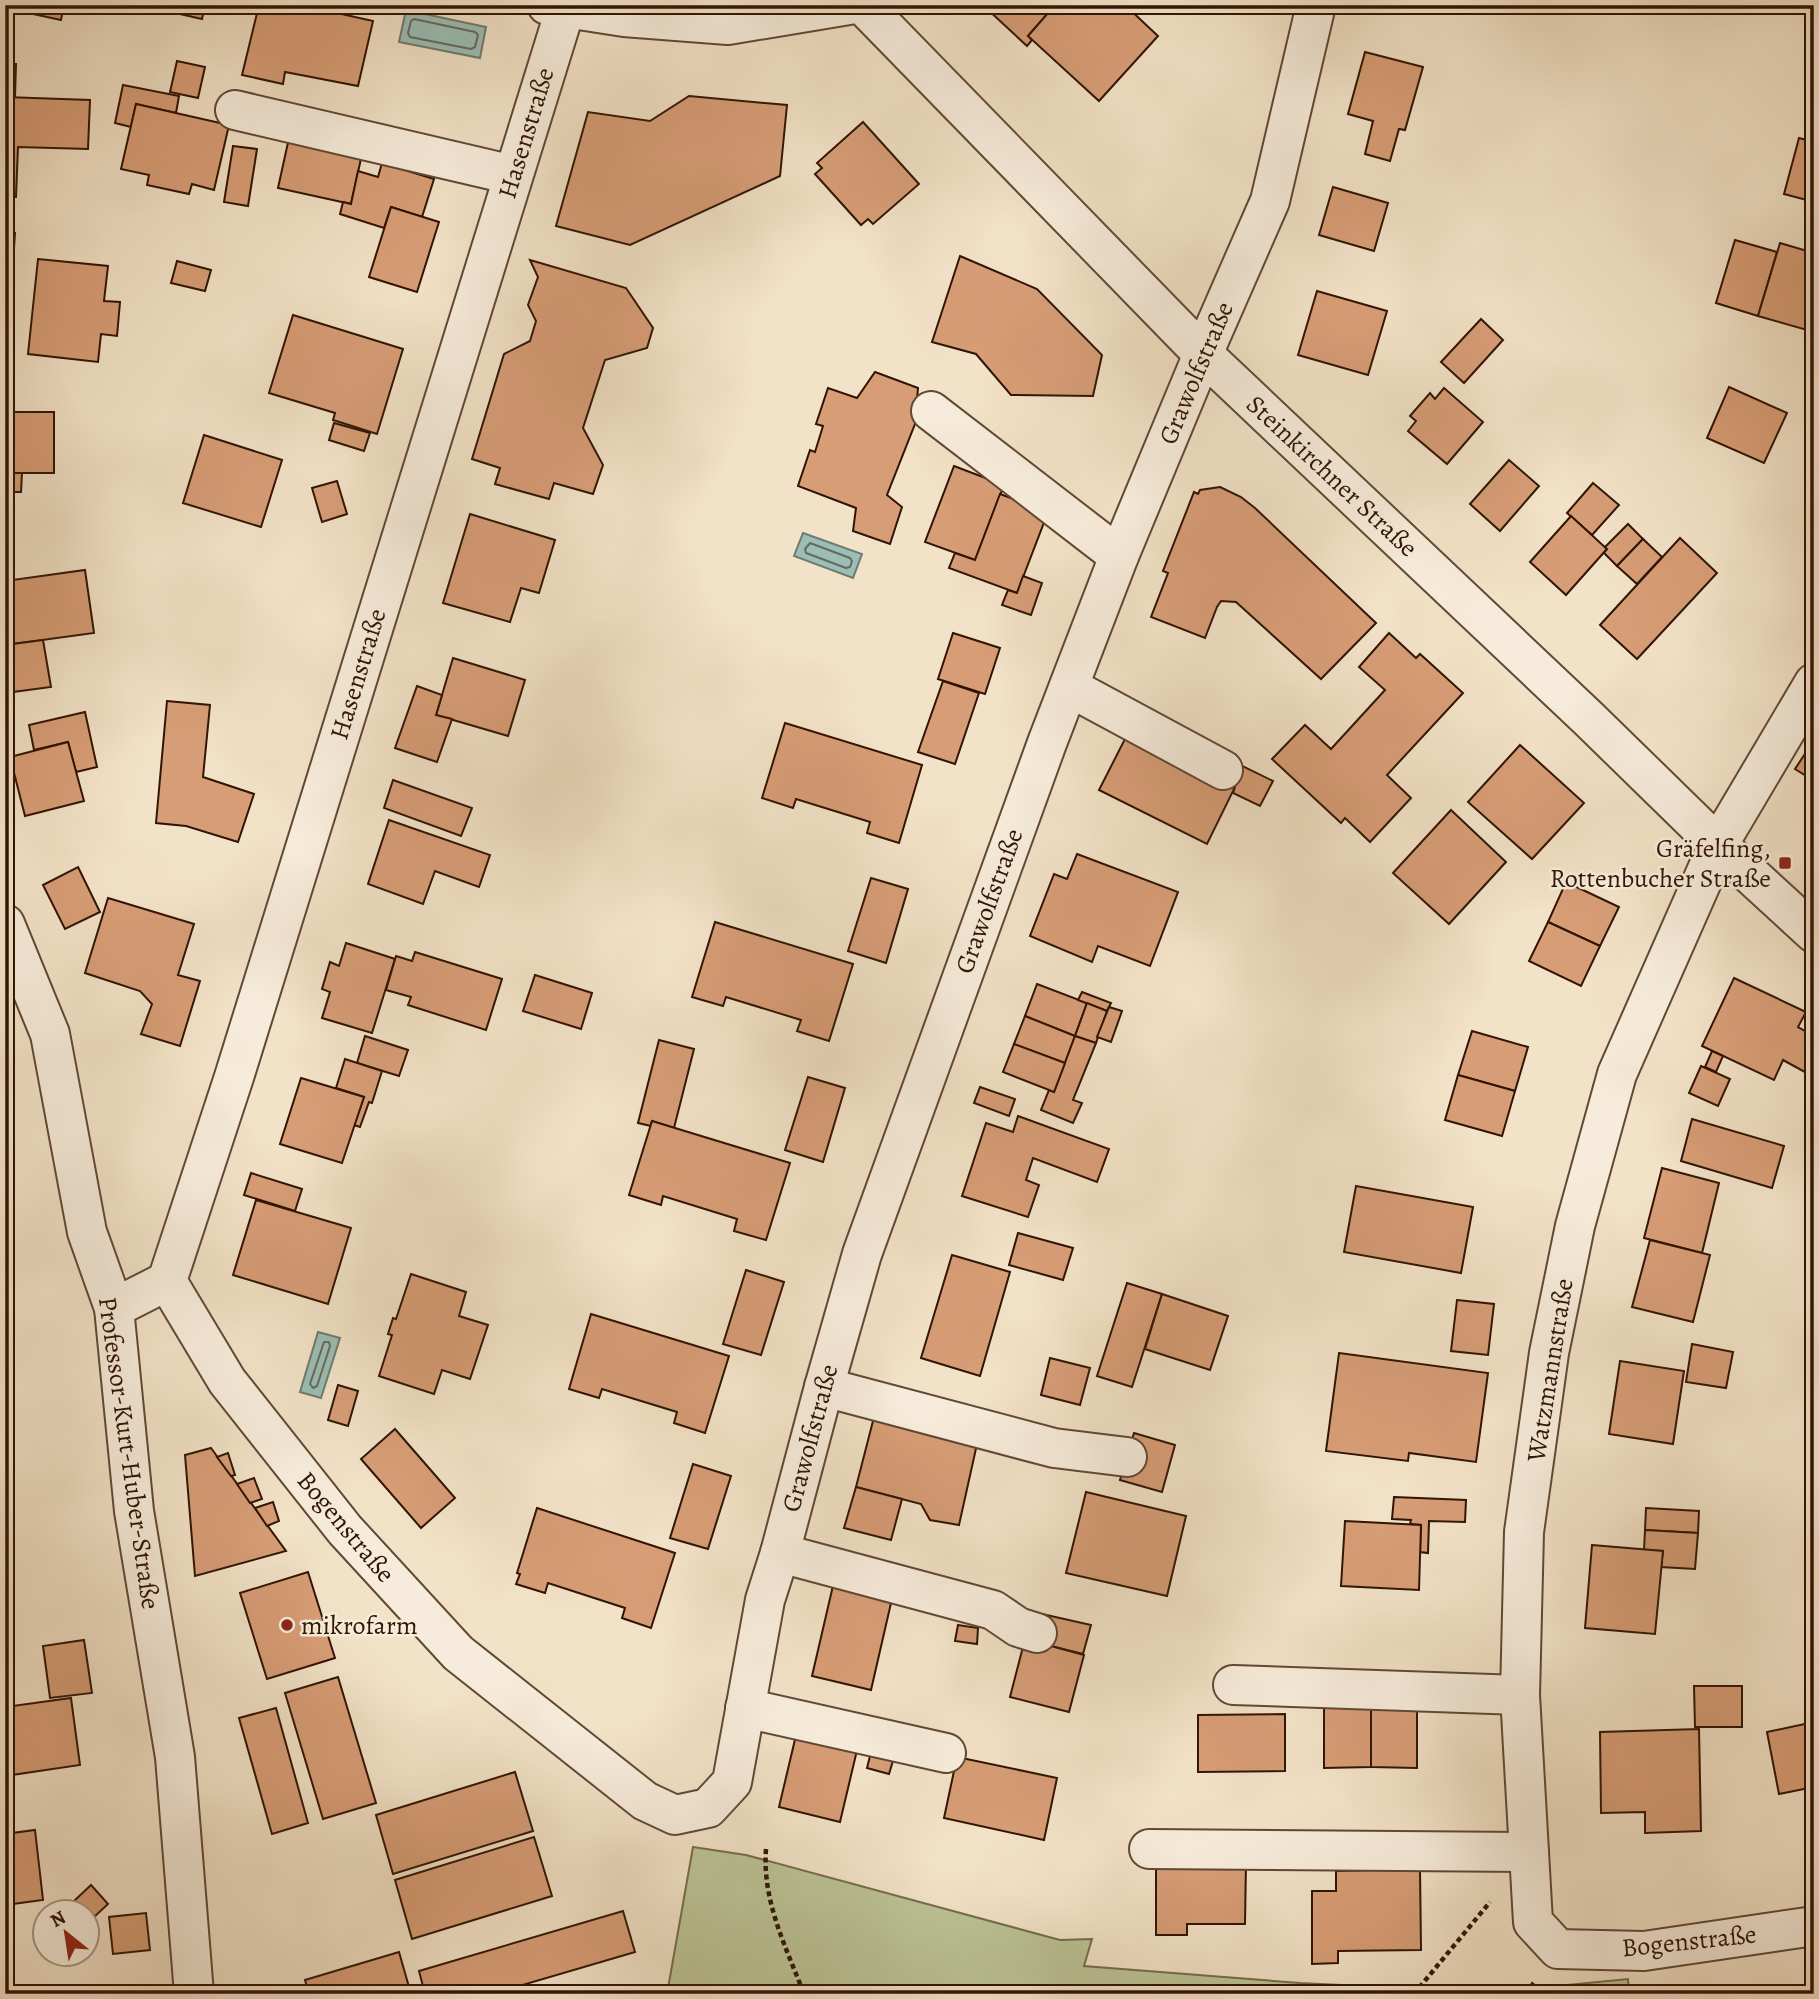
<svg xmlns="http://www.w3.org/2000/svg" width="1819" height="1999" font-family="Alegreya,serif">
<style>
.green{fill:#bbc395;stroke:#766c4c;stroke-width:2}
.water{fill:#9bbeb6;stroke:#707a6f;stroke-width:2}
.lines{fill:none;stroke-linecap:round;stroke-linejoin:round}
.shore{stroke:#66695d;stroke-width:2}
.building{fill:#d79d76;stroke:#301404;stroke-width:2}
.minor-casing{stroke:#604835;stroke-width:42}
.path{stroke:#301404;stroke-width:4.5;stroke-dasharray:5 3.5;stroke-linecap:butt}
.minor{stroke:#f7ecdb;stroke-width:38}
.poi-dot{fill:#8f2418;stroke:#f7ecdb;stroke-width:2.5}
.labels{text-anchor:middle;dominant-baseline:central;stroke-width:5;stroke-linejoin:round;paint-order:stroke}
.street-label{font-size:26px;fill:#301404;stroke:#f7ecdb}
.poi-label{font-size:26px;fill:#301404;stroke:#f7ecdb;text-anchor:end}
</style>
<rect width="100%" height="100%" fill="#f2e2c7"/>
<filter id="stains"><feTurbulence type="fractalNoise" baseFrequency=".00286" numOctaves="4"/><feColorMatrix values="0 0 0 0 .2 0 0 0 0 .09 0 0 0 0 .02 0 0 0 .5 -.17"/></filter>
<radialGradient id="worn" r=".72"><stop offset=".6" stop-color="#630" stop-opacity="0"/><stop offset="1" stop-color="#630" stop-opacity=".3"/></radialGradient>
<g class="green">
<polygon points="693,1847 746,1855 1060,1940 1092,1939 1084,1966 1300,1983 1362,1986 1363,1994 667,1994"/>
<polygon points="1628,1979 1629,1994 1541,1994 1547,1987"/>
</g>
<g class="water">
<polygon points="406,10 486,27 480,58 399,42"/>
<polygon points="803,533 862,554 853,578 794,556"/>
<polygon points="318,1332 340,1338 321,1398 300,1392"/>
</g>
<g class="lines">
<g class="shore">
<polygon points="414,19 475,32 478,35 475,47 471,49 410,37 408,33 411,21"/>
<polygon points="810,543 850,558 852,561 850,567 846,568 806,553 805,549"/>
<polygon points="324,1342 329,1342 330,1346 317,1386 313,1388 310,1384"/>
</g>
</g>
<g class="building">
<polygon points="5,5 64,5 61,20 5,8"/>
<polygon points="140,5 205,5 202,19"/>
<polygon points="259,5 301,5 373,21 358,86 285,72 283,84 242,75"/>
<polygon points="989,5 1055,5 1028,36 1032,40 1027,46 986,8"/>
<polygon points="1055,5 1125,5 1158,36 1099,101 1028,36"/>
<polygon points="1365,52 1423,67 1405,130 1399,129 1390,161 1365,154 1373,121 1348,114"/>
<polygon points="177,61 205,67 198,98 170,92"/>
<polygon points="5,64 16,64 15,97 5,97"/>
<polygon points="123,85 179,96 176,113 136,104 131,127 115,123"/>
<polygon points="689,96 787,105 780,176 630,245 556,226 588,112 650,121"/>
<polygon points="5,97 90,100 88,149 18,147 16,197 5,197"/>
<polygon points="136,104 229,125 214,190 192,184 189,194 147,185 149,175 121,169"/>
<polygon points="863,122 919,184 873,224 868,219 861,225 815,174 822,168 817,163"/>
<polygon points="289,138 362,154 351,204 278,188"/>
<polygon points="1799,138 1814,142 1814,202 1784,194"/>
<polygon points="233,146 257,149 248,206 224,202"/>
<polygon points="382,163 434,179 422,217 391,207 384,228 340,214 343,202 351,204 358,171 378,177"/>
<polygon points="1333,187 1388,203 1374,251 1319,235"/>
<polygon points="391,207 439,222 417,292 369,277"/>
<polygon points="5,232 15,233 14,248 5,247"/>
<polygon points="1735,240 1777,252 1758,316 1716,303"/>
<polygon points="1780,243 1814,253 1814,332 1758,316"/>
<polygon points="960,256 1037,289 1102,355 1093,396 1011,395 976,354 932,342"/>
<polygon points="38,259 108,266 104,301 120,302 117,336 101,334 98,362 28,354"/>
<polygon points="530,260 626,288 653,328 647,348 605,360 583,428 603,465 593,494 554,483 549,499 495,484 500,468 472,459 504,354 530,341 536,321 528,305 538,277"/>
<polygon points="177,261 211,270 205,291 171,283"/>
<polygon points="1317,291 1387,311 1368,375 1298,355"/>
<polygon points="293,315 403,349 377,434 333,420 335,413 269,393"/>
<polygon points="1481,319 1503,340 1464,383 1441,362"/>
<polygon points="875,372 918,388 915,424 887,495 902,507 890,544 853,531 856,508 798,486 810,450 815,452 823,426 816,424 828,388 857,398"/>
<polygon points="1729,387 1787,413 1764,463 1707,438"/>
<polygon points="1444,388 1483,422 1447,464 1408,431 1416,421 1410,416 1430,393 1435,399"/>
<rect x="5" y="412" width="49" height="61"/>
<polygon points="334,423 370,433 364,451 329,440"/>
<polygon points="204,435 282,460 261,527 183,503"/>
<polygon points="1509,460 1539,486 1500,531 1470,504"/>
<polygon points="954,466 1004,485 975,560 925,542"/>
<polygon points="5,473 22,473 21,492 5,492"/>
<polygon points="337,481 347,514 322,522 312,488"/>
<polygon points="1593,483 1619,505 1592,535 1567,513"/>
<polygon points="1220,487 1241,497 1255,508 1376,623 1321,679 1236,602 1221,601 1217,607 1205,638 1151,617 1168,573 1163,571 1194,492 1198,494 1200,490"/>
<polygon points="1000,494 1048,512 1017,593 949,568 955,553 975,560"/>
<polygon points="470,514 555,540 539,593 521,588 510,622 443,603"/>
<polygon points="1571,516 1607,549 1566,595 1530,562"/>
<polygon points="1628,524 1643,539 1617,566 1604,553 1607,549 1605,547"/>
<polygon points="1680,538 1717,573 1637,659 1600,625"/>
<polygon points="1643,539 1662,557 1637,584 1617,566"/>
<polygon points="85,570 94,633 5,645 5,581"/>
<polygon points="1023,576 1042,583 1031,615 1002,605 1008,590 1017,593"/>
<polygon points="953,633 1000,648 985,694 938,679"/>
<polygon points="1389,633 1416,658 1420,654 1463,693 1387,775 1411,798 1370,842 1345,818 1341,823 1272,759 1305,725 1331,749 1385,690 1359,667"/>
<polygon points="43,640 51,687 5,693 5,645"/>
<polygon points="453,658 525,680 508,736 436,715"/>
<polygon points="943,681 979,693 955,764 918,752"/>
<polygon points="417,686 442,695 436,715 452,719 437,762 395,748"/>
<polygon points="167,701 210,705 203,777 254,794 238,842 186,826 156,823"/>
<polygon points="85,712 97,767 76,772 68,742 34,750 29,725"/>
<polygon points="785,723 922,765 899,843 867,833 870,822 796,799 793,808 762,798"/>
<polygon points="1128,733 1235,787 1207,844 1099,790"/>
<polygon points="1814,740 1814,781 1795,769"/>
<polygon points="68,742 84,801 25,816 10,757"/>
<polygon points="1520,745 1584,803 1532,859 1468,802"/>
<polygon points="1228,759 1273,781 1260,806 1233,793 1235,787 1218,779"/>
<polygon points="393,780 472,808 461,836 384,808"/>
<polygon points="1451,810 1506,862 1449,924 1393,873"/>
<polygon points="389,820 490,855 479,887 435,871 423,904 368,884"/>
<polygon points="1077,854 1178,892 1150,966 1098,946 1092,962 1030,936 1054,874 1067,879"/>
<polygon points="78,867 100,912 65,929 43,885"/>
<polygon points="871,878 908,889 886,963 848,951"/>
<polygon points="1566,882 1619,907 1600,946 1548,922"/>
<polygon points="108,898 194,924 178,975 200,981 180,1046 141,1034 152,1004 140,991 85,973"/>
<polygon points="715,922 853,964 829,1041 797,1031 801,1020 726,997 723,1006 692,997"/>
<polygon points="1548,922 1600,946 1581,986 1529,961"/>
<polygon points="346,943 395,959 372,1033 322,1018 330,992 322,989 330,962 339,966"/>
<polygon points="415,952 502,979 486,1030 408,1005 411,997 386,990 396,956 412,961"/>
<polygon points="535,975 592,993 581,1029 523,1011"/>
<polygon points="1734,978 1806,1012 1798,1027 1814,1036 1814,1077 1783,1060 1774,1080 1702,1046"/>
<polygon points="1037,984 1087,1003 1075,1036 1025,1016"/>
<polygon points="1082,992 1111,1003 1107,1011 1078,1000"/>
<polygon points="1087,1003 1107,1011 1096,1043 1075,1036"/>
<polygon points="1109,1007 1122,1011 1111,1042 1097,1037"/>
<polygon points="1025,1016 1075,1036 1065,1063 1014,1044"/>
<polygon points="1472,1031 1528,1047 1515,1091 1458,1075"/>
<polygon points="365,1036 408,1050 399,1076 357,1063"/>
<polygon points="1075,1036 1096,1043 1073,1100 1082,1103 1073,1123 1041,1110 1049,1090 1054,1092"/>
<polygon points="659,1040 694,1049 674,1128 652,1121 651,1126 638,1123"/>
<polygon points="1014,1044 1065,1063 1054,1092 1003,1072"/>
<polygon points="1712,1051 1723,1056 1716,1072 1705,1067"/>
<polygon points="345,1059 382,1071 372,1103 369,1102 360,1127 354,1125 364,1097 336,1088"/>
<polygon points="1701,1066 1730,1079 1718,1106 1689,1093"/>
<polygon points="1458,1075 1515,1091 1502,1136 1445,1120"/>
<polygon points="808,1077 845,1088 823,1162 785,1150"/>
<polygon points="301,1078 364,1097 342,1163 280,1144"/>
<polygon points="980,1087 1015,1099 1009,1116 974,1103"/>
<polygon points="1018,1116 1109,1149 1097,1182 1033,1158 1026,1180 1039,1185 1028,1217 962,1196 986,1123 1013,1132"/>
<polygon points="1692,1119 1784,1146 1772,1188 1681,1161"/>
<polygon points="652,1121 790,1163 766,1240 734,1231 737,1219 663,1196 661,1205 629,1195"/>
<polygon points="1662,1168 1719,1183 1702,1253 1644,1238"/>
<polygon points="251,1173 302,1189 295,1211 244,1195"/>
<polygon points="1356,1186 1473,1207 1461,1273 1344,1252"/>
<polygon points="256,1200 351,1228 328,1304 233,1275"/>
<polygon points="1018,1233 1073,1248 1063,1280 1009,1265"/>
<polygon points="1650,1240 1710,1255 1693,1322 1632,1307"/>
<polygon points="952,1255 1010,1272 980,1376 921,1358"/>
<polygon points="746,1270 784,1282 761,1355 723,1344"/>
<polygon points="411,1274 466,1292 459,1316 488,1325 470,1379 442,1370 434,1394 379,1376 392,1335 388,1334 393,1318 396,1319"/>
<polygon points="1127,1283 1162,1294 1132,1387 1097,1376"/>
<polygon points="1162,1294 1228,1316 1210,1370 1145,1349"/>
<polygon points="1457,1300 1494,1304 1488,1355 1451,1351"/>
<polygon points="591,1314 729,1356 705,1433 674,1423 677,1412 602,1389 599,1398 569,1389"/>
<polygon points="1692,1344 1733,1352 1726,1388 1686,1382"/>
<polygon points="1339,1353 1488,1373 1476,1462 1409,1453 1408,1461 1326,1451"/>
<polygon points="1050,1358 1090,1368 1080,1405 1041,1395"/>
<polygon points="1620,1361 1684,1371 1673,1444 1609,1434"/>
<polygon points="338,1385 358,1391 348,1426 328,1420"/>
<polygon points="874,1417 977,1444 959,1525 930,1520 921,1504 856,1487"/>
<polygon points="395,1429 455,1498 421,1528 361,1459"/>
<polygon points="1134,1433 1175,1445 1162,1492 1120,1480"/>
<polygon points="211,1448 286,1551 195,1576 185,1455"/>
<polygon points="228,1453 235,1475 231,1476 217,1457"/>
<polygon points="693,1464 731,1476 708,1549 670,1538"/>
<polygon points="254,1478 262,1499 250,1503 237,1484"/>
<polygon points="856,1487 902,1499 891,1540 844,1528"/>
<polygon points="1086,1492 1186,1516 1167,1596 1066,1573"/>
<polygon points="1394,1497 1466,1500 1465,1522 1429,1521 1428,1553 1420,1552 1421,1525 1410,1524 1411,1520 1392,1519"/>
<polygon points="273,1502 279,1521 267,1526 255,1508"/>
<polygon points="537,1508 675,1553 651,1628 622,1618 625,1608 548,1583 545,1593 516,1584 520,1574 517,1573"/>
<polygon points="1646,1508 1699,1511 1698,1533 1645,1530"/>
<polygon points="1345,1521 1421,1525 1419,1590 1341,1586"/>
<polygon points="1645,1530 1698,1533 1695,1569 1661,1567 1663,1551 1644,1550"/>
<polygon points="1592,1545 1663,1551 1655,1634 1585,1628"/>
<polygon points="308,1572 335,1658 267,1679 240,1593"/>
<polygon points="835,1577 894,1590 871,1690 812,1676"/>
<polygon points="1042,1614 1091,1625 1083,1654 1035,1642"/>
<polygon points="958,1625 978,1628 977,1644 955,1641"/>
<polygon points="1025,1639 1084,1655 1069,1712 1010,1697"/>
<polygon points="84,1640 92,1693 50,1698 43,1646"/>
<polygon points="338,1677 376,1803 323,1819 285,1693"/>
<polygon points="1694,1686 1742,1686 1742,1727 1695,1727"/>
<polygon points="71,1698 80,1765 5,1776 5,1707"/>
<polygon points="1324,1700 1371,1700 1371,1767 1324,1768"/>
<polygon points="1371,1700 1417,1700 1417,1768 1371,1767"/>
<polygon points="276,1708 308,1823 272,1834 239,1718"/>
<polygon points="1285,1714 1285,1771 1198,1772 1198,1715"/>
<polygon points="1814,1722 1814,1787 1779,1794 1767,1732"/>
<polygon points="1699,1729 1701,1831 1645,1833 1645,1812 1601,1813 1600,1732"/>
<polygon points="797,1731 858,1746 840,1822 779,1807"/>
<polygon points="872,1748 895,1754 889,1774 867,1768"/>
<polygon points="957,1757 1057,1778 1044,1840 944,1818"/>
<polygon points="515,1772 533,1831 393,1874 376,1815"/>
<polygon points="35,1830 43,1900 5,1905 5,1834"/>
<polygon points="534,1837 552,1896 412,1939 395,1880"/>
<polygon points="1156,1862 1246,1862 1245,1924 1187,1924 1187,1935 1156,1935"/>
<polygon points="1420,1869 1421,1950 1338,1951 1338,1963 1312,1964 1312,1891 1336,1891 1336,1871"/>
<polygon points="91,1885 108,1904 92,1919 88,1912 85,1912 74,1901"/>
<polygon points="623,1911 635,1952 492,1994 425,1994 419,1971"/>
<polygon points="146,1913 150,1950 113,1954 109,1917"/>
<polygon points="399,1952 411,1994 309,1994 305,1980"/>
</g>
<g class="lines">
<g class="minor-casing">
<g id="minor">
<polyline points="547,5 624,17 728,25 849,5"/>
<polyline points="863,5 1203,354 1589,719 1718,845 1814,933"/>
<polyline points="235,110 513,175"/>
<polyline points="931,411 1119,556"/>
<polyline points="1814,683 1718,845 1617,1074 1575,1226 1549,1353 1524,1532 1520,1695 1533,1922 1558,1949 1644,1951 1814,1926"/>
<polyline points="1069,687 1223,770"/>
<polyline points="5,924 50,1034 87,1232 114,1308 134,1511 175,1757 194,1994"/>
<polyline points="167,1281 227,1381 345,1530 458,1653 645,1801 675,1815 708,1808 732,1782 765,1600 780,1553 824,1387 862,1254 1047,743 1119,556 1203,354 1270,201 1316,5"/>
<polyline points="114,1308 167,1281 234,1077 565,10"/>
<polyline points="824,1387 1054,1448 1127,1457"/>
<polyline points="780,1553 993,1610 1018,1627 1037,1633"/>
<polyline points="1233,1685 1520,1695"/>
<polyline points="745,1708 946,1753"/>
<polyline points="1149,1849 1529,1852"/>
</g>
</g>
<g class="path">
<path d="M766,1849c-4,52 20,98 38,145"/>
<polyline points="1414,1994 1490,1902"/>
<polyline points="1526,1994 1535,1981"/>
</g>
<use href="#minor" class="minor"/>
</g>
<g class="poi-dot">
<rect x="1778" y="856" width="14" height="14" rx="3.5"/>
<circle cx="287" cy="1625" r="7"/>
</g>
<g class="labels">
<g class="street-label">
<text transform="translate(526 133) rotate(-73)">Hasenstraße</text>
<text transform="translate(1196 373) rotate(-67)">Grawolfstraße</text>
<text transform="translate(1332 476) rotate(43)">Steinkirchner Straße</text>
<text transform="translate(358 674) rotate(-73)">Hasenstraße</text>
<text transform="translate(989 901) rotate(-70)">Grawolfstraße</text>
<text transform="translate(1550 1370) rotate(-81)">Watzmannstraße</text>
<text transform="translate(810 1438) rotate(-75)">Grawolfstraße</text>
<text transform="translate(129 1453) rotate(82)">Professor-Kurt-Huber-Straße</text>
<text transform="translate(346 1527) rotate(50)">Bogenstraße</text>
<text transform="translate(1689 1941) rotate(-6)">Bogenstraße</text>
</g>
<g class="poi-label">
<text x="1771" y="848">Gräfelfing,<tspan x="1771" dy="30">Rottenbucher Straße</tspan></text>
<text x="301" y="1625" text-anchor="start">mikrofarm</text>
</g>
</g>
<rect width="1819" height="1999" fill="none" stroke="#f2e2c7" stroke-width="28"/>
<rect x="7" y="7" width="1805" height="1985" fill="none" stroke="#301404" stroke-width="3.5"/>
<rect x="14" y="14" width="1791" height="1971" fill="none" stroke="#301404" stroke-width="2"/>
<g transform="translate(66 1933) rotate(330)"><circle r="33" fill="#f7ecdb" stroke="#a79685" stroke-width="2"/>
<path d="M0-5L12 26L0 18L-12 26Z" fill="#8f2418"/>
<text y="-10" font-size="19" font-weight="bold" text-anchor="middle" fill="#301404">N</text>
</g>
<rect width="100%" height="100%" filter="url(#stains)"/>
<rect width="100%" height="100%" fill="url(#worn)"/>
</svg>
